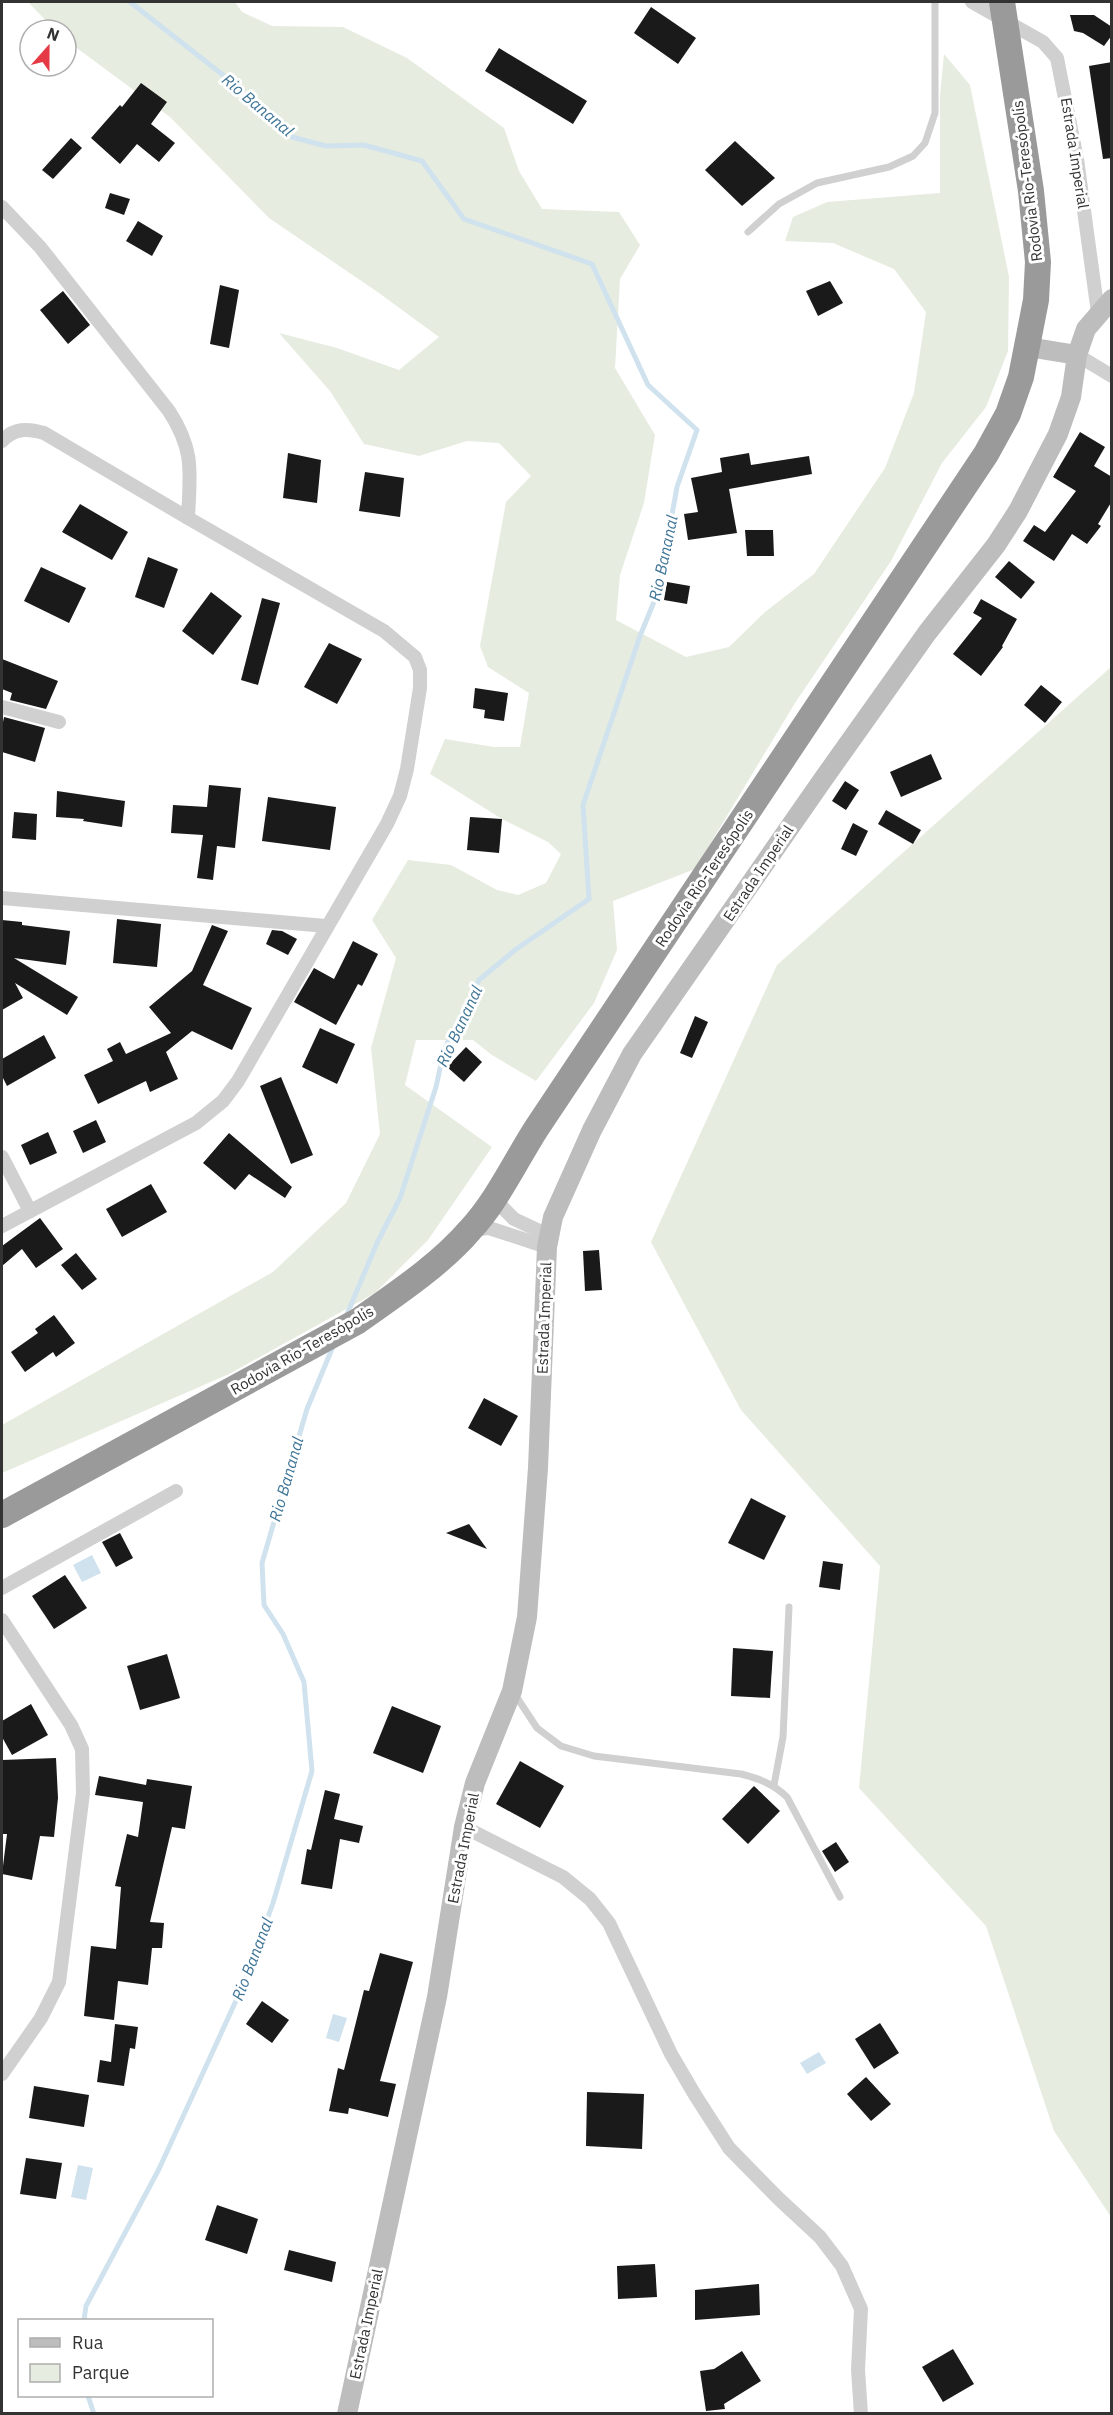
<svg xmlns="http://www.w3.org/2000/svg" width="1113" height="2415" font-family="'IBM Plex Sans',sans-serif">
<style>
.green{fill:#e6ecdf}
.water{fill:#cfe2ee}
.lines{fill:none;stroke-linecap:round;stroke-linejoin:round}
.stream{stroke:#cfe2ee;stroke-width:5}
.building{fill:#1a1a1a}
.lane{stroke:#d0d0d0;stroke-width:7}
.street{stroke:#d0d0d0;stroke-width:14}
.secondary{stroke:#bdbdbd;stroke-width:20}
.highway{stroke:#9a9a9a;stroke-width:26}
.labels{text-anchor:middle;dominant-baseline:central;stroke-width:6;stroke-linejoin:round;paint-order:stroke}
.street-label{font-size:15px;fill:#333;stroke:#fff}
.water-label{font-size:16px;font-style:italic;fill:#3f7597;stroke:#fff}
</style>
<rect width="100%" height="100%" fill="#fff"/>
<g class="green">
<polygon points="28,2 235,2 242,12 272,26 343,27 407,58 504,128 519,171 542,209 619,212 640,245 620,279 615,368 655,435 644,503 620,575 616,620 686,657 729,647 765,612 814,574 885,468 914,393 926,312 894,269 833,243 785,241 793,217 827,202 940,193 940,96 944,54 970,85 1009,277 1008,351 986,407 942,463 891,561 795,703 695,869 613,901 617,950 594,1003 536,1081 492,1055 473,1040 416,1040 405,1085 492,1147 428,1240 375,1293 229,1374 2,1473 2,1425 273,1272 346,1203 380,1134 371,1048 396,958 372,920 408,860 451,865 497,890 518,895 546,883 561,854 548,842 502,819 430,774 445,739 494,747 520,747 529,693 488,667 480,646 506,502 531,476 499,443 467,441 419,456 364,444 330,391 279,333 337,348 399,370 439,337 379,293 269,218 170,117 66,40 66,30 55,30"/>
<polygon points="1111,667 1111,2217 1054,2131 986,1926 859,1788 880,1566 741,1410 651,1242 777,965"/>
</g>
<g class="water">
<polygon points="92,1555 101,1573 82,1582 73,1565"/>
<polygon points="333,2014 347,2018 339,2042 326,2038"/>
<polygon points="819,2052 826,2063 807,2074 800,2063"/>
<polygon points="78,2165 93,2168 86,2200 71,2197"/>
</g>
<g class="lines">
<g class="stream">
<polyline points="130,2 228,79 292,137 326,146 364,145 422,161 464,219 592,264 648,385 697,430 677,487 658,592 640,636 583,805 589,899 515,950 479,980 444,1050 436,1087 400,1198 377,1243 345,1319"/>
<polyline points="84,2320 86,2306 159,2169 245,1981 273,1903 312,1771 304,1682 283,1634 264,1605 262,1563 307,1409 334,1344"/>
<polyline points="88,2396 94,2414"/>
</g>
</g>
<g class="building">
<polygon points="651,7 696,38 678,64 634,33"/>
<polygon points="1070,15 1094,15 1112,27 1112,35 1104,46 1083,33 1074,31"/>
<polygon points="499,48 587,101 573,124 485,71"/>
<polygon points="1112,62 1112,158 1103,159 1089,66"/>
<polygon points="141,83 167,102 151,124 175,143 159,162 137,144 120,164 91,138 120,105 122,107"/>
<polygon points="71,138 82,148 53,179 42,170"/>
<polygon points="735,141 775,178 742,206 705,170"/>
<polygon points="110,193 130,199 124,215 105,208"/>
<polygon points="138,221 163,236 152,256 126,241"/>
<polygon points="830,281 843,303 818,316 806,291"/>
<polygon points="220,285 239,290 229,348 210,344"/>
<polygon points="63,291 90,325 68,344 40,310"/>
<polygon points="1080,432 1105,447 1094,466 1112,477 1112,501 1098,524 1101,526 1087,544 1072,534 1054,561 1023,541 1034,525 1045,532 1076,491 1053,477"/>
<polygon points="288,453 321,460 317,503 283,498"/>
<polygon points="749,453 751,465 809,456 812,474 729,489 737,533 688,540 684,514 698,512 691,478 722,472 720,458"/>
<polygon points="365,472 404,478 400,517 359,511"/>
<polygon points="80,504 128,532 112,560 62,532"/>
<polygon points="745,530 773,530 774,556 747,556"/>
<polygon points="148,557 178,569 164,608 135,597"/>
<polygon points="1009,561 1035,582 1021,599 995,577"/>
<polygon points="41,567 86,588 69,623 24,601"/>
<polygon points="667,582 690,586 687,604 664,600"/>
<polygon points="211,592 242,616 213,655 182,631"/>
<polygon points="262,598 280,603 258,685 241,680"/>
<polygon points="981,599 1017,619 1002,646 1003,647 981,676 953,654 982,618 973,613"/>
<polygon points="329,643 362,659 337,704 304,687"/>
<polygon points="2,659 58,681 46,709 10,700 12,693 2,689"/>
<polygon points="1041,685 1062,702 1045,723 1024,705"/>
<polygon points="475,688 508,693 504,721 484,718 485,710 473,708"/>
<polygon points="4,717 45,728 35,762 2,752 2,727"/>
<polygon points="931,754 942,779 901,797 890,772"/>
<polygon points="845,781 859,790 846,810 832,801"/>
<polygon points="209,785 241,788 235,848 217,846 213,880 197,878 203,835 171,833 173,805 207,807"/>
<polygon points="57,791 125,801 122,827 83,821 84,819 56,817"/>
<polygon points="268,797 336,807 330,850 262,841"/>
<polygon points="886,810 921,830 913,844 878,824"/>
<polygon points="14,812 37,814 36,840 12,838"/>
<polygon points="470,817 502,819 499,853 467,850"/>
<polygon points="853,823 868,831 856,856 841,849"/>
<polygon points="117,919 161,924 157,967 113,963"/>
<polygon points="2,920 22,922 22,925 70,931 66,965 14,958 78,997 67,1015 15,983 23,998 2,1010"/>
<polygon points="212,925 228,931 203,985 252,1008 232,1050 192,1031 166,1052 178,1079 150,1092 146,1081 98,1104 84,1075 113,1061 107,1049 120,1042 126,1054 171,1033 149,1007 192,971"/>
<polygon points="272,930 282,931 297,939 288,955 266,944"/>
<polygon points="353,941 378,954 362,986 358,984 336,1025 294,1002 314,968 334,979"/>
<polygon points="695,1016 708,1022 692,1058 680,1053"/>
<polygon points="320,1028 355,1044 337,1084 302,1067"/>
<polygon points="44,1035 56,1058 7,1086 2,1076 2,1059"/>
<polygon points="466,1047 482,1062 464,1082 447,1067"/>
<polygon points="281,1077 313,1155 291,1164 260,1086"/>
<polygon points="96,1120 106,1142 83,1153 73,1131"/>
<polygon points="48,1132 57,1153 30,1165 21,1145"/>
<polygon points="229,1133 292,1187 285,1198 249,1174 235,1190 203,1163"/>
<polygon points="151,1184 167,1212 122,1237 106,1209"/>
<polygon points="40,1218 63,1249 36,1268 22,1249 2,1266 2,1246"/>
<polygon points="599,1250 602,1290 585,1291 583,1251"/>
<polygon points="76,1253 97,1279 82,1290 61,1265"/>
<polygon points="54,1315 75,1343 56,1357 53,1352 25,1372 11,1352 38,1333 35,1329"/>
<polygon points="484,1398 518,1416 501,1446 468,1428"/>
<polygon points="751,1498 786,1516 764,1560 728,1543"/>
<polygon points="469,1524 487,1549 446,1533"/>
<polygon points="120,1533 133,1558 116,1567 102,1542"/>
<polygon points="823,1561 843,1564 840,1590 819,1587"/>
<polygon points="65,1575 87,1608 54,1629 32,1596"/>
<polygon points="733,1648 773,1651 770,1698 731,1696"/>
<polygon points="167,1654 180,1698 140,1710 127,1666"/>
<polygon points="31,1704 48,1735 12,1755 2,1737 2,1721"/>
<polygon points="392,1706 441,1726 423,1773 373,1753"/>
<polygon points="56,1758 58,1798 54,1837 40,1836 32,1880 2,1874 7,1834 2,1834 2,1805 3,1805 2,1760"/>
<polygon points="520,1761 564,1786 540,1828 496,1804"/>
<polygon points="99,1776 146,1785 147,1779 192,1786 185,1829 172,1827 150,1922 164,1923 162,1948 152,1948 148,1985 118,1981 114,2020 84,2016 91,1946 116,1949 121,1887 115,1886 127,1834 138,1837 143,1802 95,1795"/>
<polygon points="754,1786 780,1811 748,1844 722,1819"/>
<polygon points="325,1790 340,1794 334,1819 363,1826 359,1843 340,1839 332,1889 301,1884 307,1849 311,1850"/>
<polygon points="836,1842 849,1862 835,1872 822,1851"/>
<polygon points="380,1953 413,1962 380,2081 396,2084 388,2117 349,2108 348,2114 329,2111 338,2068 344,2070 364,1990 369,1991"/>
<polygon points="262,2001 289,2020 272,2043 246,2024"/>
<polygon points="880,2023 899,2053 874,2069 855,2039"/>
<polygon points="115,2024 138,2027 135,2049 130,2048 124,2086 97,2082 100,2060 111,2062"/>
<polygon points="866,2077 891,2104 871,2121 847,2094"/>
<polygon points="34,2086 89,2095 84,2127 29,2118"/>
<polygon points="587,2092 644,2094 642,2149 586,2146"/>
<polygon points="26,2158 62,2163 56,2199 20,2194"/>
<polygon points="217,2205 258,2219 247,2254 205,2240"/>
<polygon points="289,2250 336,2262 332,2282 284,2270"/>
<polygon points="655,2264 657,2297 618,2299 617,2266"/>
<polygon points="759,2284 760,2315 695,2320 695,2290"/>
<polygon points="953,2349 974,2384 943,2402 922,2367"/>
<polygon points="742,2351 761,2381 724,2404 725,2409 706,2411 700,2371 714,2369"/>
</g>
<g class="lines">
<g class="lane">
<polyline points="748,232 779,204 817,183 889,167 913,156 925,143 935,113 935,2"/>
<path d="M514,1693l23,35 24,18 33,10 147,18c19,5 32,10 46,23l53,100"/>
<polyline points="774,1785 783,1737 789,1607"/>
</g>
<g class="street">
<polyline points="972,2 1043,42 1057,58 1077,159 1098,313"/>
<path d="M2,207l38,40 129,164c26,40 21,62 19,107l196,113 31,26 5,13v18l-13,81 -7,27 -13,28 -149,257 -15,20 -27,22 -194,103"/>
<polyline points="1077,355 1112,376"/>
<path d="M2,441c12,-13 25,-13 42,-8l144,85"/>
<polyline points="2,707 59,722"/>
<polyline points="2,898 326,926"/>
<polyline points="2,1157 30,1211"/>
<polyline points="493,1198 514,1219 548,1235"/>
<polyline points="471,1230 489,1228 547,1247"/>
<polyline points="2,1588 176,1491"/>
<polyline points="2,1620 71,1725 82,1749 83,1793 59,1982 41,2018 2,2074"/>
<polyline points="464,1827 563,1877 590,1899 609,1923 671,2054 695,2095 729,2148 778,2198 820,2237 842,2266 861,2309 858,2370 861,2414"/>
</g>
<g class="secondary">
<polyline points="1028,347 1077,355 1086,329 1112,299"/>
<polyline points="347,2414 437,1997 464,1827 475,1783 512,1691 527,1617 538,1468 547,1247 553,1217 592,1130 632,1054 824,778 927,633 996,545 1018,511 1058,434 1071,397 1077,355"/>
</g>
<path class="highway" d="M2,1515l356,-194c38,-27 82,-56 112,-91 27,-29 45,-68 66,-101l450,-675 22,-40 13,-37 15,-77 2,-38 -7,-71 -29,-189"/>
</g>
<g class="labels">
<g class="street-label">
<text transform="translate(1075 153) rotate(81)">Estrada Imperial</text>
<text transform="translate(1027 181) rotate(-97)">Rodovia Rio-Teresópolis</text>
<text transform="translate(758 873) rotate(-56)">Estrada Imperial</text>
<text transform="translate(704 878) rotate(-56)">Rodovia Rio-Teresópolis</text>
<text transform="translate(544 1318) rotate(-88)">Estrada Imperial</text>
<text transform="translate(302 1350) rotate(-30)">Rodovia Rio-Teresópolis</text>
<text transform="translate(463 1848) rotate(-79)">Estrada Imperial</text>
<text transform="translate(366 2324) rotate(-78)">Estrada Imperial</text>
</g>
<g class="water-label">
<text transform="translate(258 105) rotate(40)">Rio Bananal</text>
<text transform="translate(663 558) rotate(-78)">Rio Bananal</text>
<text transform="translate(459 1026) rotate(-65)">Rio Bananal</text>
<text transform="translate(286 1479) rotate(-74)">Rio Bananal</text>
<text transform="translate(252 1959) rotate(-69)">Rio Bananal</text>
</g>
</g>
<rect width="1113" height="2415" fill="none" stroke="#333333" stroke-width="6"/>
<rect x="18" y="2319" width="195" height="78" fill="#ffffff" stroke="#adadad" stroke-width="1.5"/>
<rect x="30" y="2338" width="30" height="9" fill="#bdbdbd" stroke="#adadad" stroke-width="1.5"/>
<text x="72" y="2349" font-size="18" fill="#333333">Rua</text>
<rect x="30" y="2364" width="30" height="18" fill="#e6ecdf" stroke="#adadad" stroke-width="1.5"/>
<text x="72" y="2379" font-size="18" fill="#333333">Parque</text>
<g transform="translate(48 48) rotate(21)"><circle r="28" fill="#ffffff" stroke="#adadad" stroke-width="1.5"/>
<path d="M0-4.5L10 22L0 15L-10 22Z" fill="#e63946"/>
<text y="-9" font-size="16" font-weight="bold" text-anchor="middle" fill="#333333">N</text>
</g>
</svg>
